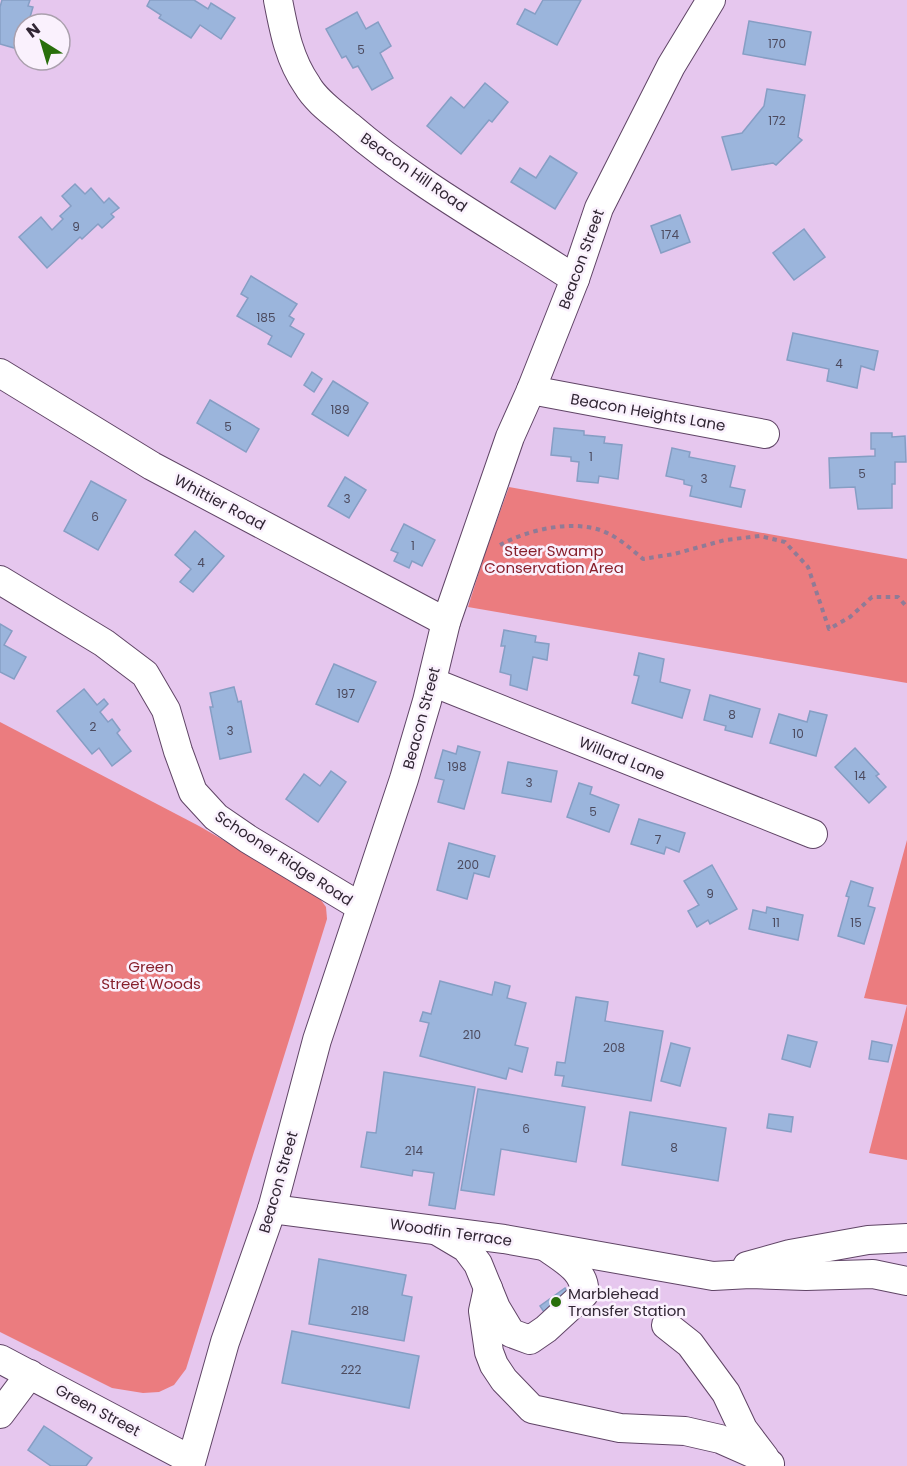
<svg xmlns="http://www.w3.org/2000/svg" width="907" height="1466" font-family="Poppins,sans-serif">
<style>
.green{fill:#eb7c7f}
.building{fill:#9bb5dc;stroke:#869ec4;stroke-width:1.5}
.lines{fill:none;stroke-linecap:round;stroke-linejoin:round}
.minor-casing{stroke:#604566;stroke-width:30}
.path{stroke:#907b96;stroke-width:4;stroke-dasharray:4.5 4.5;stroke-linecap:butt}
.minor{stroke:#fff;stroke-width:28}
.poi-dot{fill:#286e0b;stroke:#faf1fd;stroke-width:2}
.labels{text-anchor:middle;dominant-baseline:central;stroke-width:5;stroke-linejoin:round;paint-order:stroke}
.number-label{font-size:12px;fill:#4c4a5e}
.street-label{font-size:15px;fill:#312634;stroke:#faf1fd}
.park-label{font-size:15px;fill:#87202c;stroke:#faf1fd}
.poi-label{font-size:15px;fill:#312634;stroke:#faf1fd;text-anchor:start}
</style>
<rect width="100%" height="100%" fill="#e6c7ee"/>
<g class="green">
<polygon points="509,487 907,559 907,683 468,607 485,553"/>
<polygon points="0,722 199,826 316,893 326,907 327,919 186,1369 174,1385 159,1392 143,1393 112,1388 0,1332"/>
<polygon points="907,840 907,1160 869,1153 907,1005 864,998"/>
</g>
<g class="building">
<polygon points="2,0 30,0 28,6 33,7 28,24 24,24 24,41 21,50 0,44 0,7"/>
<polygon points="150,0 194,0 208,9 211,3 235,18 221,39 200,25 191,38 159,18 161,15 147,6"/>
<polygon points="543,0 581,0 557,45 517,24 525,9 535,14"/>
<polygon points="357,12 366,29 378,22 391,46 380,53 393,78 372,90 358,66 353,68 346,56 342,58 326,29"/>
<polygon points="749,21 811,32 805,65 743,54"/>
<polygon points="485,83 508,102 492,122 489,120 461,154 427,126 451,97 464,108"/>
<polygon points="767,89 805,95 798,137 802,140 776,165 773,163 732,170 722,137 742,133 764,106"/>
<polygon points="550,156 577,173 555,209 511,182 520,168 536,178"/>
<polygon points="75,184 85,194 91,188 104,203 109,198 119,208 111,214 114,217 102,228 98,224 82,239 80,237 47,268 19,237 41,217 52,230 63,219 60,216 71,206 62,196"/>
<polygon points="680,215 690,242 661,253 651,226"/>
<polygon points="804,229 825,257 794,280 773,253"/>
<polygon points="251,276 297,304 289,316 294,319 290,326 304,334 291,357 268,344 272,336 237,316 248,298 241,294"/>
<polygon points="793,333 878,351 874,370 861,366 857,388 827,381 829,369 787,360"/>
<polygon points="312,372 322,379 314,392 304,385"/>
<polygon points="333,381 368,403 348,436 312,414"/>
<polygon points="210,400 259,429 246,452 197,423"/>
<polygon points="554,428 584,431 584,435 605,437 604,443 622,445 618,479 599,476 598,483 577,481 579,462 571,461 571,457 551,455"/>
<polygon points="871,433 892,433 892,437 905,436 906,462 895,462 895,484 892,484 892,508 858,509 855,487 830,488 829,458 875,456 875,449 871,449"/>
<polygon points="672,448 690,452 689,457 735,466 730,487 745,490 741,507 690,496 692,486 684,484 684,480 666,476"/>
<polygon points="345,477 366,490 349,518 328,506"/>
<polygon points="91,481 126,500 98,550 64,531"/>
<polygon points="404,524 435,540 422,566 412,561 409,568 394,561 398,553 391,550"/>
<polygon points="195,531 224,556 193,592 180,582 191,569 175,555"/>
<polygon points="0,624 12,631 4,645 26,657 14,679 0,672"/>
<polygon points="504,630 536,636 535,642 549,644 547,660 533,657 527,690 510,685 511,675 500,672 505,646 501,646"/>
<polygon points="639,653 664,659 660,682 690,690 682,718 632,703 639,676 634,675"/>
<polygon points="334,664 376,682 358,722 316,704"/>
<polygon points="234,687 238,702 241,701 251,752 220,759 210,707 213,707 210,693"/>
<polygon points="84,689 97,705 104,699 108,704 100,712 108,722 112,719 120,730 117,733 131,751 112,766 99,748 92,754 57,711"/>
<polygon points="710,695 760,709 752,737 725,730 726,726 704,720"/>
<polygon points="810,711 827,715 816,756 770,743 779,714 807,722"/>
<polygon points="458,746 480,752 464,809 438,802 444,780 435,778 443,750 456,754"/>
<polygon points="855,748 879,774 876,776 886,787 869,803 835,767"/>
<polygon points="508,762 557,771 551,802 502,793"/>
<polygon points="331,771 346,782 318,822 286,799 304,774 320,786"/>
<polygon points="579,783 592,787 590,794 619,805 609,832 567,817"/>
<polygon points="639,819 685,833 679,852 666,847 664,854 631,844"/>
<polygon points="449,843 495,856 489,877 474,873 467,899 437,890"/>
<polygon points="712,865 737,909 710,924 708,920 697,927 688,911 699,905 684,881"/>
<polygon points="851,881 873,888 868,906 875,908 864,944 838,936 849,897 846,896"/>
<polygon points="767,907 803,915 798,940 749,929 753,910 766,913"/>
<polygon points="440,981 492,995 495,982 510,986 507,998 526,1003 515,1045 528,1048 522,1072 509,1068 506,1079 420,1056 429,1023 420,1021 423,1012 431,1014"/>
<polygon points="576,997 608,1002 605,1021 663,1031 651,1101 562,1086 564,1076 555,1075 557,1062 565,1063"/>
<polygon points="788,1035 817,1042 810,1067 782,1059"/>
<polygon points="872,1041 892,1045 888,1062 869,1059"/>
<polygon points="671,1043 690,1048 680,1086 661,1081"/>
<polygon points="384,1072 475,1087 455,1209 429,1205 434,1173 413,1170 412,1176 361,1167 367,1132 376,1133"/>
<polygon points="478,1089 585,1107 576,1162 501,1149 494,1195 461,1190"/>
<polygon points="630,1112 726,1128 718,1181 622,1165"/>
<polygon points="769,1114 793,1117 791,1132 767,1128"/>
<polygon points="319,1259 406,1275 402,1295 412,1297 404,1341 309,1324"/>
<polygon points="565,1288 572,1298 546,1315 540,1306"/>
<polygon points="292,1331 419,1356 409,1408 282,1383"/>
<polygon points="44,1426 92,1458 86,1466 51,1466 28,1450"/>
</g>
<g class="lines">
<g class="minor-casing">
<g id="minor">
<path d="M278,0c6,31 11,59 29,85 9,16 28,29 42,41 67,58 151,104 226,153"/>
<polyline points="0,373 152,466 446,622"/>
<polyline points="531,390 765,434"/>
<polyline points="0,580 104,643 145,674 166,710 178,751 193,792 216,817 248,839 361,907"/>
<polyline points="432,682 813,834"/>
<polyline points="272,1209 504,1239 713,1276 750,1274 806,1276 873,1274 907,1281"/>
<path d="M439,1232l27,16 12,16 18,44 15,25 19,7 16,-11 38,-35c3,-23 -22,-35 -38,-47"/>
<polyline points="747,1266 790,1254 868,1240 907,1238"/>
<polyline points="488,1288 483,1311 489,1352 494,1365 504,1380 532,1409 620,1428 685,1431 720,1439 754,1454 770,1464"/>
<polyline points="666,1325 690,1344 726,1393 743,1429 765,1458"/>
<polyline points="0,1359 191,1460"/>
<polyline points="0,1414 30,1374"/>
<polyline points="190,1466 225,1342 272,1209 317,1040 404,779 427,701 446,622 510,437 531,390 575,279 599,208 671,66 711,0"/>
</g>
</g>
<path class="path" d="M500,545c27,-15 70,-25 100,-15 17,6 30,18 43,29l31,-5 51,-14 35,-4 25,6 23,25 21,62 21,-12 22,-20h26l9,10"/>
<use href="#minor" class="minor"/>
</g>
<circle class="poi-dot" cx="556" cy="1302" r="6"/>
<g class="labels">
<g class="number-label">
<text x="777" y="43">170</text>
<text x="361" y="49">5</text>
<text x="777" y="120">172</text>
<text x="76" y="226">9</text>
<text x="670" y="234">174</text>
<text x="266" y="317">185</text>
<text x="839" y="363">4</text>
<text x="340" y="409">189</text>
<text x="228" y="426">5</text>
<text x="591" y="456">1</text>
<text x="862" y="473">5</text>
<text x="704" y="478">3</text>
<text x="347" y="498">3</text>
<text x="95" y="516">6</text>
<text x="413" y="545">1</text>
<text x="201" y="562">4</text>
<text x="346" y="693">197</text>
<text x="732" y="714">8</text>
<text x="93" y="726">2</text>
<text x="230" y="730">3</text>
<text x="798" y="733">10</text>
<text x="457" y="766">198</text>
<text x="860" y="775">14</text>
<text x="529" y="782">3</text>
<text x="593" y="811">5</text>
<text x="658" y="839">7</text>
<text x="468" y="864">200</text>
<text x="710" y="893">9</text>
<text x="776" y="922">11</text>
<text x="856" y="922">15</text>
<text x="472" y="1034">210</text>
<text x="614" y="1047">208</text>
<text x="526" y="1128">6</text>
<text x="674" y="1147">8</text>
<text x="414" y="1150">214</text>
<text x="360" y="1310">218</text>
<text x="351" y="1369">222</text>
</g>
<g class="street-label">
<text transform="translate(414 172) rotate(35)">Beacon Hill Road</text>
<text transform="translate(581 259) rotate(-70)">Beacon Street</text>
<text transform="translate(648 412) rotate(10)">Beacon Heights Lane</text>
<text transform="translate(220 502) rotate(28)">Whittier Road</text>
<text transform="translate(421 718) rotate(-75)">Beacon Street</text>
<text transform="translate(622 758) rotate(22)">Willard Lane</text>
<text transform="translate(284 858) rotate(33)">Schooner Ridge Road</text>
<text transform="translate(278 1182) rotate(-74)">Beacon Street</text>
<text transform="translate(451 1232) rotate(8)">Woodfin Terrace</text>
<text transform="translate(98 1410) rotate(28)">Green Street</text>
</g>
<g class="park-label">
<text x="554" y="550">Steer Swamp<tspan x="554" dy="17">Conservation Area</tspan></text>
<text x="151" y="966">Green<tspan x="151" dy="17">Street Woods</tspan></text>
</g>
<g class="poi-label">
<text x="568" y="1293">Marblehead<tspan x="568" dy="17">Transfer Station</tspan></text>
</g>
</g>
<g transform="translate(42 42) rotate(323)"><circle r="28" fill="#faf1fd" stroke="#aaa0ad" stroke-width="1.5"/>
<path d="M0-4.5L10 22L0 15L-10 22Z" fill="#286e0b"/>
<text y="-9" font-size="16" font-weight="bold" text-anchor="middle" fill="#312634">N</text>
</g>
</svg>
